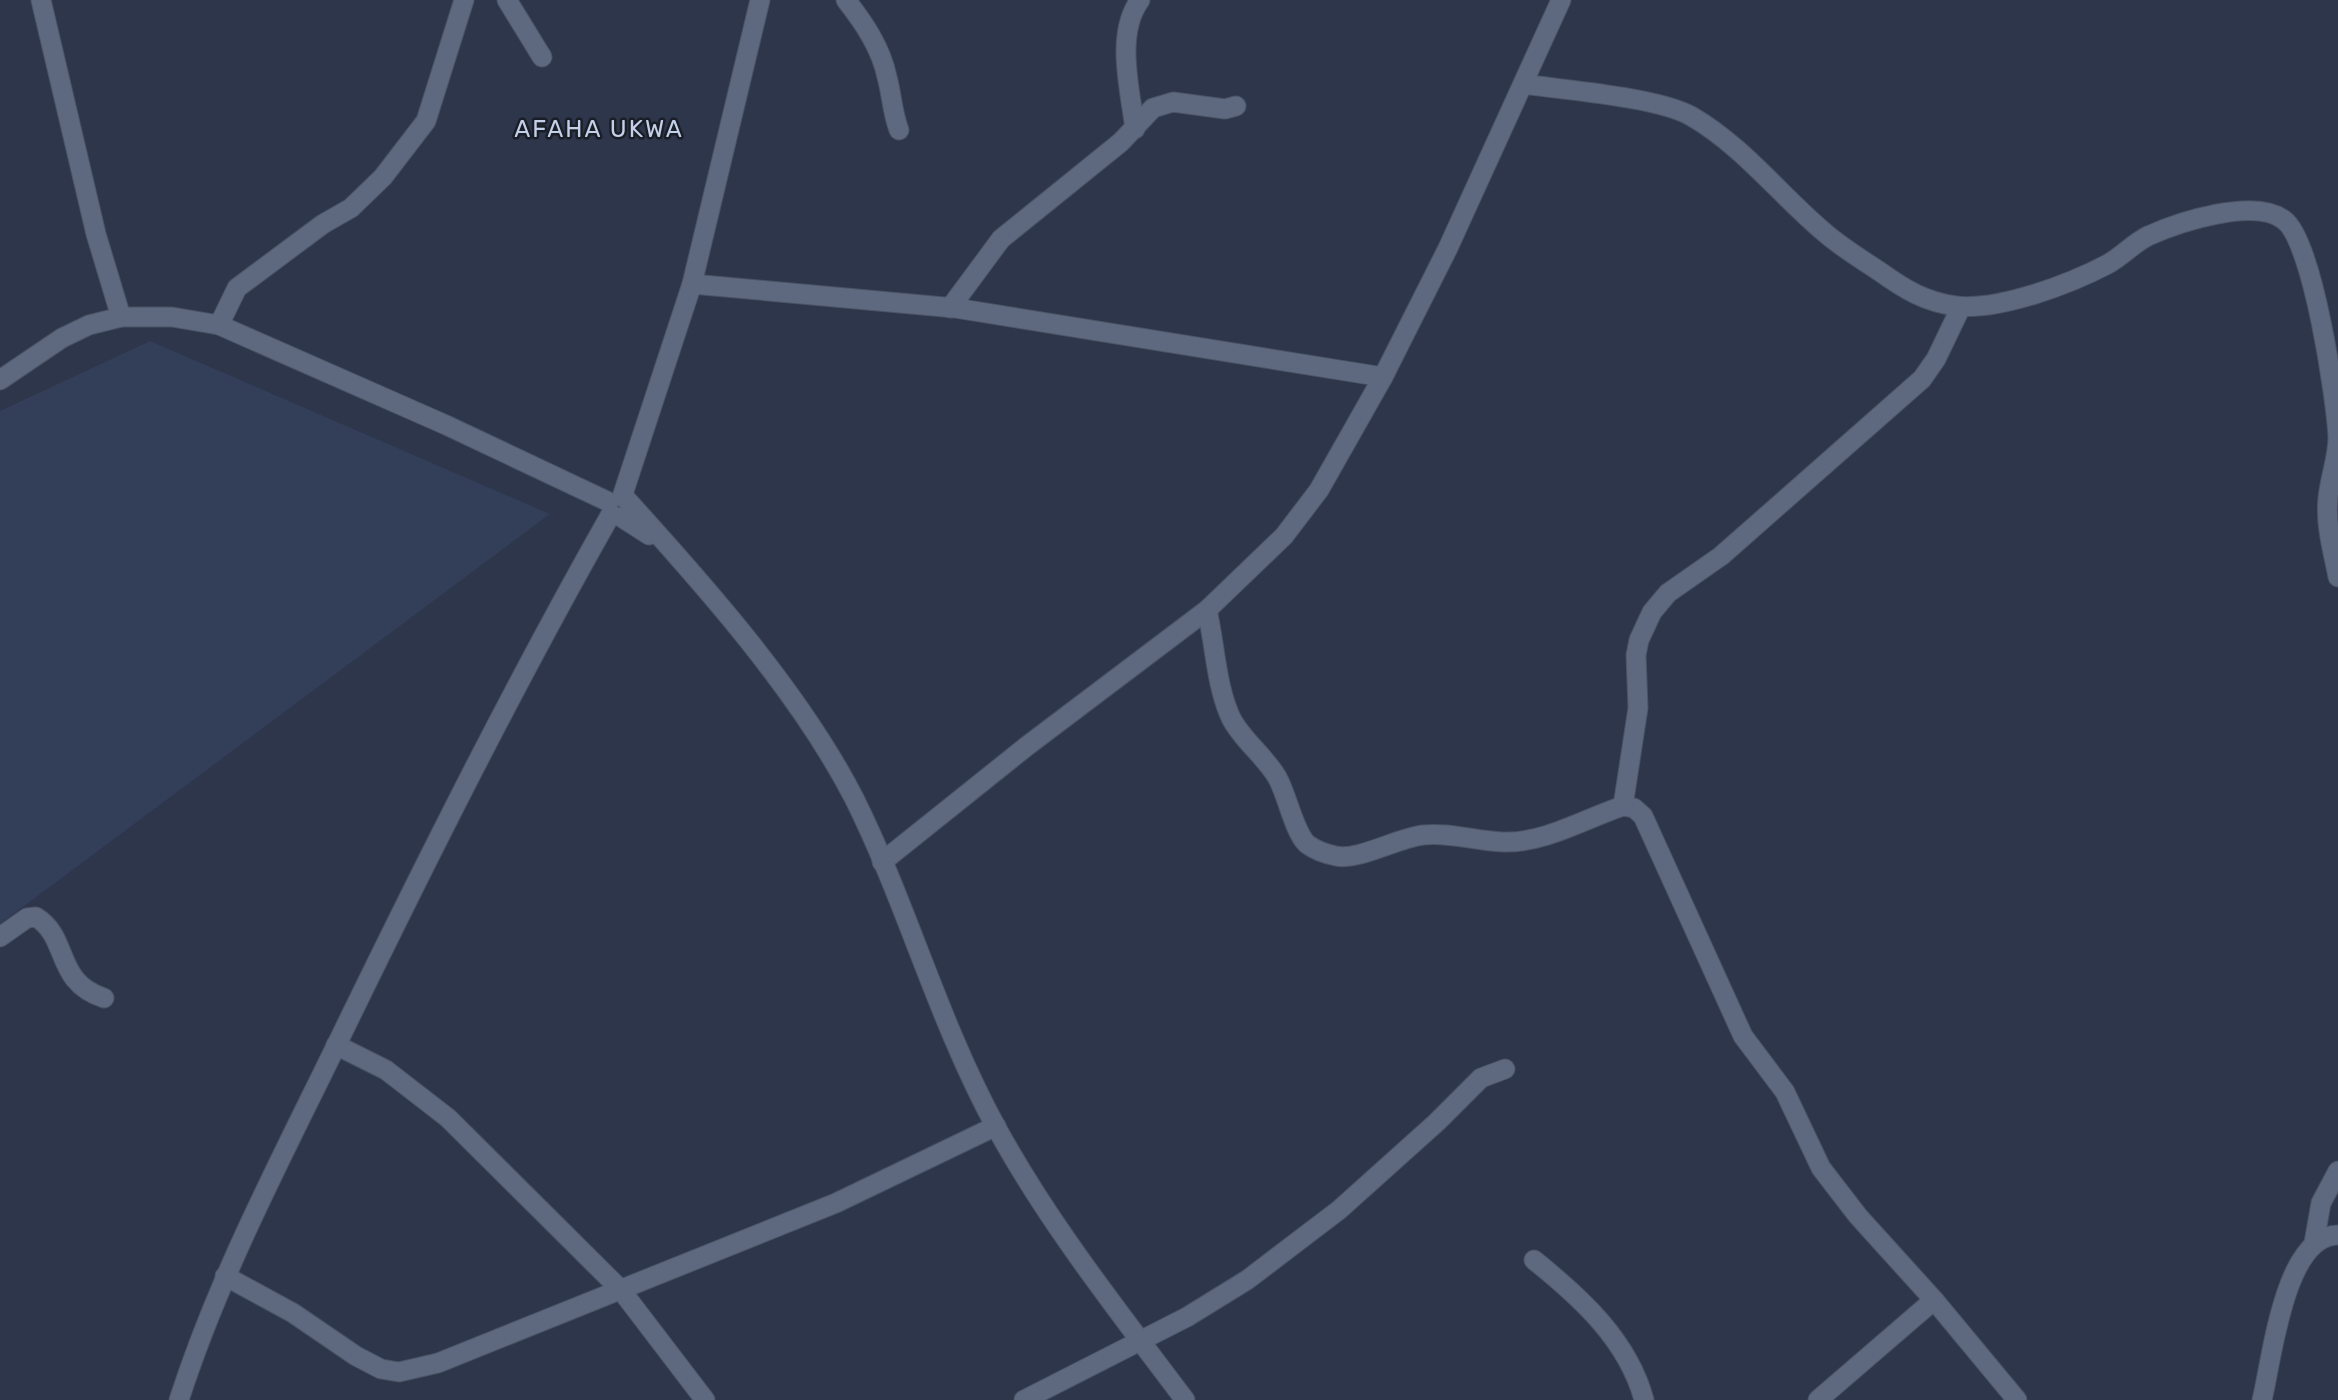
<svg xmlns="http://www.w3.org/2000/svg" width="2338" height="1400" font-family="Rubik,sans-serif">
<style>
.built{fill:#333e59}
.lines{fill:none;stroke-linecap:round;stroke-linejoin:round}
.minor-casing{stroke:#4b5364;stroke-width:21}
.tertiary-casing{stroke:#4b5364;stroke-width:21}
.minor{stroke:#5e6980;stroke-width:19}
.tertiary{stroke:#5e6980;stroke-width:19}
.labels{text-anchor:middle;dominant-baseline:central;stroke-width:5;stroke-linejoin:round;paint-order:stroke}
.quarter-label{font-size:24px;letter-spacing:2px;fill:#c4d0ea;stroke:#1a1e27}
</style>
<rect width="100%" height="100%" fill="#2d364b"/>
<polygon class="built" points="150,341 550,514 0,924 0,411"/>
<g class="lines">
<g class="minor-casing">
<g id="minor">
<polyline points="41,0 96,234 121,317"/>
<polyline points="507,0 542,57"/>
<path d="M846,0c18,23 35,48 41,77 5,18 5,35 12,53"/>
<path d="M1523,84c41,6 134,13 168,32 52,30 88,78 133,116 17,15 37,27 55,39 25,18 46,31 77,35 43,5 114,-22 152,-42 14,-8 26,-21 40,-28 31,-14 107,-39 136,-16 29,21 52,179 54,217 0,21 -8,40 -10,61 -3,26 5,53 10,79"/>
<path d="M1135,129c-5,-40 -20,-95 5,-129"/>
<polyline points="692,284 955,308 1383,377"/>
<polyline points="950,308 1001,239 1121,142 1153,108 1173,102 1225,109 1236,106"/>
<polyline points="219,325 237,288 323,224 351,208 383,177 426,121 464,0"/>
<polyline points="622,497 692,284 760,0"/>
<path d="M1207,610c8,34 9,76 24,108 11,22 33,37 46,59 10,17 17,55 30,67 8,6 19,10 29,12 22,5 61,-18 87,-21 27,-3 52,6 79,7 41,2 82,-23 121,-36l11,2 9,8 100,220 42,56 36,76 37,48 76,84 83,100"/>
<polyline points="1623,806 1638,708 1636,655 1639,640 1652,612 1668,593 1721,556 1922,379 1936,359 1961,307"/>
<polyline points="882,862 1027,746 1207,610 1284,536 1319,490 1383,377 1448,248 1561,0"/>
<path d="M0,937l27,-19 9,-1c34,21 18,65 68,81"/>
<polyline points="336,1045 386,1070 448,1118 621,1290 705,1400"/>
<polyline points="2314,1243 2321,1203 2338,1171"/>
<path d="M1534,1260c46,37 94,80 110,140"/>
<polyline points="225,1276 293,1313 356,1356 381,1369 399,1372 438,1363 836,1203 996,1126"/>
<path d="M179,1400c40,-124 101,-239 158,-356 87,-179 176,-357 274,-530"/>
<polyline points="1024,1400 1187,1317 1247,1280 1339,1210 1437,1122 1481,1078 1505,1069"/>
<polyline points="1818,1400 1934,1300"/>
<path d="M2262,1400c10,-40 22,-165 76,-165"/>
</g>
</g>
<g class="tertiary-casing">
<g id="tertiary">
<polyline points="0,380 62,338 89,325 121,317 172,317 219,325 446,425 609,502"/>
<path d="M627,500c79,87 173,193 227,298 53,106 84,223 142,329 53,97 123,185 189,273"/>
<polyline points="621,517 649,535"/>
</g>
</g>
<use href="#minor" class="minor"/>
<use href="#tertiary" class="tertiary"/>
</g>
<g class="labels">
<g class="quarter-label">
<text x="599" y="129">AFAHA UKWA</text>
</g>
</g>
</svg>
